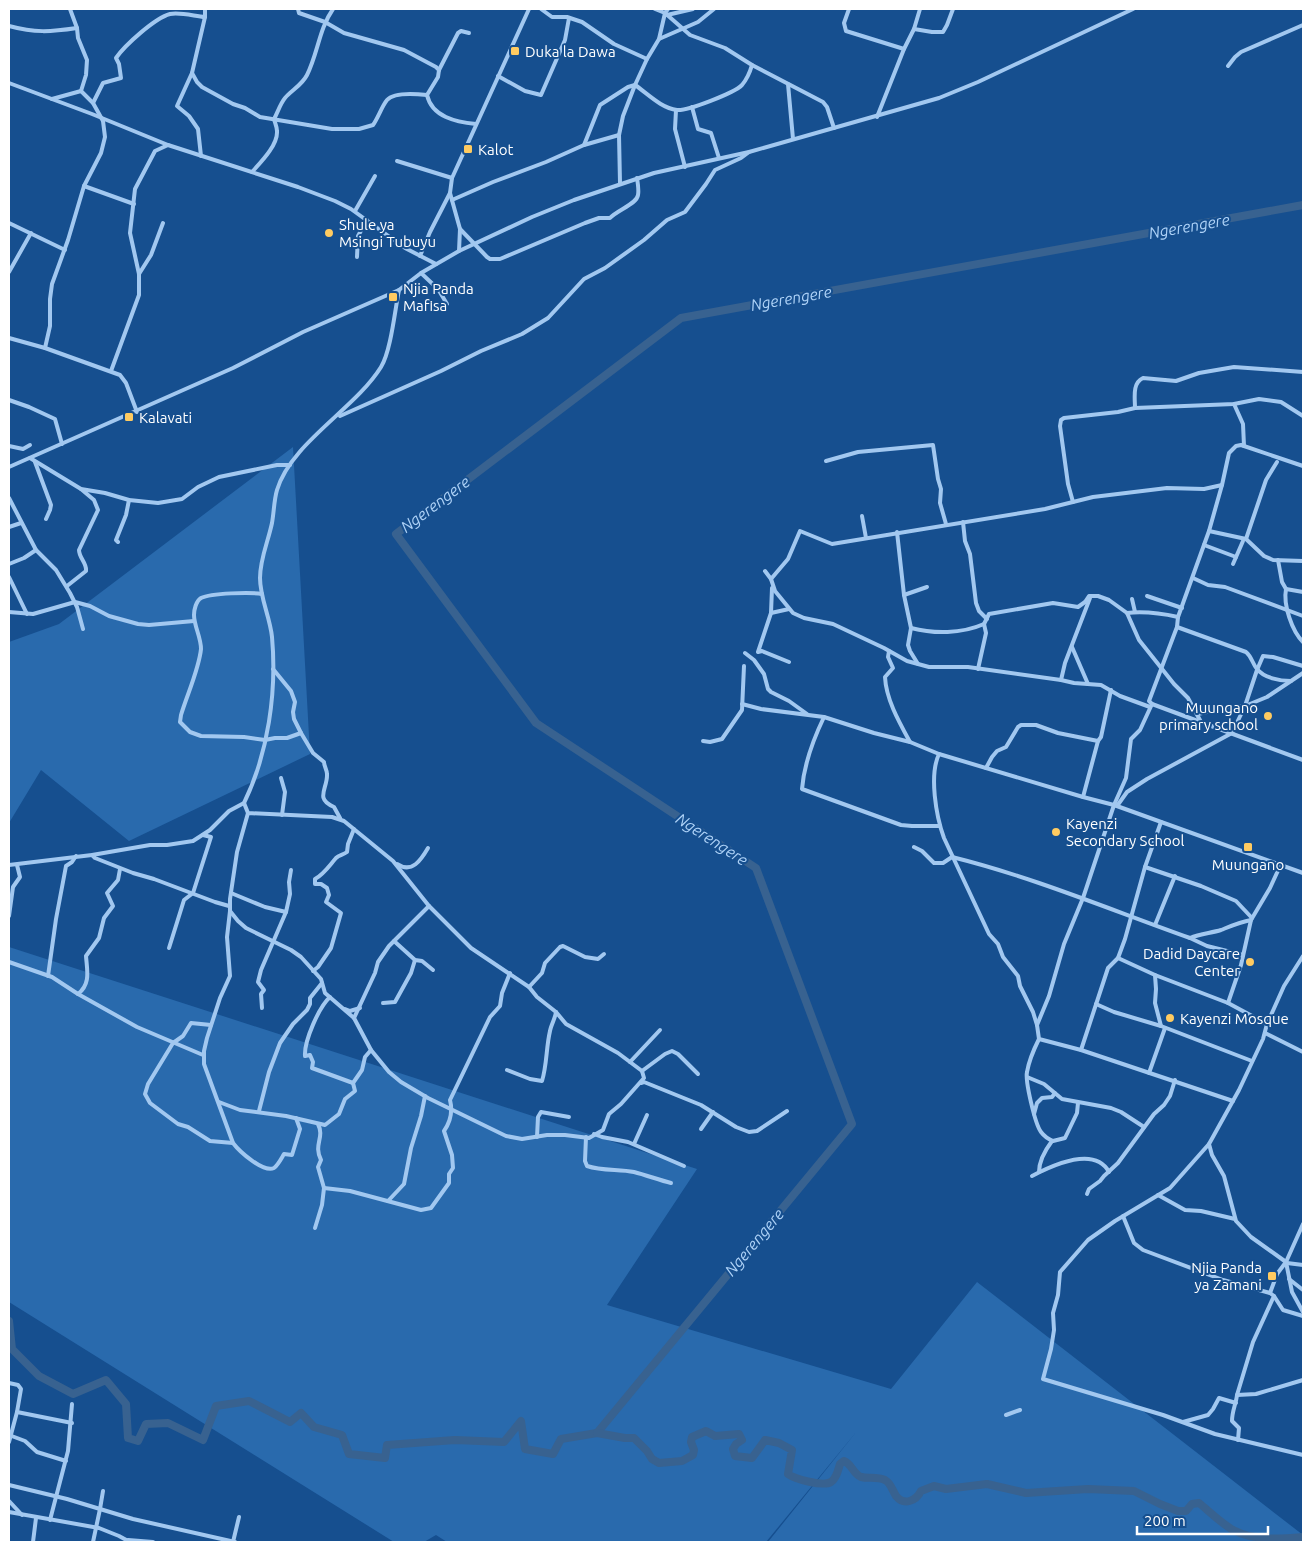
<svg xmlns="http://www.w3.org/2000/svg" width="1312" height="1551" font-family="Ubuntu,sans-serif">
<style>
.green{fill:#296aad}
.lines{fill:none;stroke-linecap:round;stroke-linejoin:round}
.river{stroke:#386290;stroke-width:8}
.minor{stroke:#a2c8f0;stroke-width:4}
.poi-dot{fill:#ffcb61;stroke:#164f8f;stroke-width:2}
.labels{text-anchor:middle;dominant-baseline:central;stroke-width:4;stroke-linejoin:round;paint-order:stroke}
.poi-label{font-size:15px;fill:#fff;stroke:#164f8f;text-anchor:start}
.water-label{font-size:16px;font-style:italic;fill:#aed2f7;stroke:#164f8f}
</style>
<rect width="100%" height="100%" fill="#164f8f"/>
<g class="green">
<polygon points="293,447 310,754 129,841 41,770 9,823 9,642 59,624"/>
<polygon points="9,947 697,1169 607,1305 891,1389 977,1282 1303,1535 1303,1542 768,1542 857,1431 766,1542 447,1542 436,1535 424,1542 394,1542 9,1302"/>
</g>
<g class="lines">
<g class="river">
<polyline points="9,1321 12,1349 39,1376 73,1394 106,1380 126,1404 128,1438 138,1441 146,1424 168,1423 203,1440 216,1406 249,1401 290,1422 301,1413 314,1427 342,1435 349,1454 385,1458 387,1445 455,1440 504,1442 521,1421 525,1449 553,1454 561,1439 597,1433 852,1124 756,868 536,723 396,534 681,318 1303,205"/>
<path d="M597,1433l28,5h9l13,13 5,8 7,4 23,-2 11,-6 1,-5 -3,-8 1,-5 14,-6 9,5 24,-2 3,6 -6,4 -3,5 2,7 17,2 13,-18 14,3 13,7 -4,24c7,5 35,13 43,8 6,-4 7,-12 9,-18l4,-3c8,3 9,13 17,16 8,2 15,-1 24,3 6,3 7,10 11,16 8,10 20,5 25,-5l13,-5 12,3 41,-5 39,9 62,-4 46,2 26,13 18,7h8l6,-7 7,-1c11,9 22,20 34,27 21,11 47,9 70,7"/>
</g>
<g class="minor">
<path d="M298,9l1,4 26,9 19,11 60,17 32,17 3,3 -1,7 -11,18c5,22 29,27 49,29"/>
<polyline points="541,9 552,17 567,17 582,22 614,44 647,59"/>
<polyline points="849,9 844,23 846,31 904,49"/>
<polyline points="667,15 693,9"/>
<path d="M9,26c26,7 41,6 68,2"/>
<polyline points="914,29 932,32 943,32 947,25 953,9"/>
<polyline points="659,39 698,22 714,9"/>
<polyline points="752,65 823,102 827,107 834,128"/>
<polyline points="1228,66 1235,57 1241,52 1303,25"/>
<polyline points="439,70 458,33 461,31 469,33"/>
<path d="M192,73l5,9 5,5 31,17 12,4 15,9 72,12h27l14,-4c5,-7 9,-19 14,-25 7,-8 31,-6 40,-5"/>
<polyline points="498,76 525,91 541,95 565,40 569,18"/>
<polyline points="9,83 92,114 168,145 298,187 335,201 351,209 405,248 436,264"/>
<polyline points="788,84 793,139"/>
<polyline points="52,99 81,91"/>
<path d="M93,103l10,-20 18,-5 -2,-14 -3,-6c9,-13 39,-40 54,-44 10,-2 24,2 35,3"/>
<polyline points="692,107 698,129 711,133 719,158"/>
<polyline points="676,110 675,129 685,167"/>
<polyline points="877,117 904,49 914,29 920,9"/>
<polyline points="584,145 619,135"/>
<polyline points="201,156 198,129 189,116 177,106 192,73 205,17 205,9"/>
<polyline points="397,161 452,178"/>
<path d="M252,172c9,-10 26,-27 25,-41 0,-4 -2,-8 -3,-12 4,-7 6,-15 11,-21 7,-8 17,-13 22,-23 11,-22 12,-46 26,-66"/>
<polyline points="620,183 619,135 623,116 635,85 647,59 659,39 665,13 668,9"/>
<polyline points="84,186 134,204"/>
<path d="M452,200l41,-18 53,-20 38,-17 16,-40 28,-18 7,-2c13,9 26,23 42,25 11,1 57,-17 65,-25 5,-6 8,-13 10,-20l-27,-17 -35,-13 -25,-22 -10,-4"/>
<polyline points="355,211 375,176"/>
<polyline points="9,223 65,250"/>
<path d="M460,229l27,28 3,2h10l85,-36 14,-5h11c7,-8 27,-14 28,-23 1,-5 0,-11 -1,-17"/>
<polyline points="459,251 460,229 450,193 452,178 529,9"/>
<polyline points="420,256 430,232 450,193"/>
<polyline points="357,257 358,236 367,220"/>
<polyline points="9,272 31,233"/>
<polyline points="421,273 438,289 447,304"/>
<polyline points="139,274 151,255 163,223"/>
<polyline points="9,338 45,348 120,375 126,383 137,412"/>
<polyline points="45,348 50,326 50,299 52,284 68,240 84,186 101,153 105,137 103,121 93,103 81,91 86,75 87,60 78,38 77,28 70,9"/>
<polyline points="111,371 139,295 139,274 130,233 135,189 155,151 168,145"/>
<polyline points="9,400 29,407 55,419 62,444"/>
<polyline points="1234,404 1243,424 1244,446"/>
<path d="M1135,408c0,-10 -3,-25 8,-30l33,3 23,-8 35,-6 69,5"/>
<polyline points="340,416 441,371 481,351 522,334 548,318 584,279 605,268 644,240 667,220 685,212 706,184 715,170 741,158 749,152"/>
<polyline points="9,446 23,449 30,445"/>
<polyline points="30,458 81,489 105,493 129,500 158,503 182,499 198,487 219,477 277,465 290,465"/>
<polyline points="826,461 858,452 933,445 938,479 941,489 940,503 946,524"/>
<polyline points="35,462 51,505 50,510 46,519"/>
<polyline points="9,467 233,368 303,332 399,290 421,273 459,251 532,217 574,200 654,173 749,152 939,98 978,82 1133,9"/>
<polyline points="9,498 36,550 56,570 70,593 77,607 83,629"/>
<polyline points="1073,502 1068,484 1060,426 1061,420 1064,418 1118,412 1135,408 1234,404 1259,399 1281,402 1303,416"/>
<polyline points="862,516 866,538"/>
<polyline points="963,522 965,541 970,554 976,603 979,611 987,619"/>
<polyline points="9,527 21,523"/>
<polyline points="1209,531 1246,539 1264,556 1273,560 1303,561"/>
<polyline points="897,532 904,595 911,628 908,645 910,651 918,664"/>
<polyline points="1246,539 1266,480 1277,462"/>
<polyline points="118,542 116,540 126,515 129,500"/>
<polyline points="1204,545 1236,557"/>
<path d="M1278,560l4,22 4,7c-3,16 6,42 17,53"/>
<polyline points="9,564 24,558 36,550"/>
<polyline points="1233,564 1243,541"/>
<polyline points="765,571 771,579 775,591 793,613 804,618 833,624 884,648 907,661 929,667 968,667 1061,680 1074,683 1101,685 1120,696 1150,707"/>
<polyline points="9,577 27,614"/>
<polyline points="1193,578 1208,585 1225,587 1303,616"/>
<polyline points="771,579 788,559 800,531 832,544 1045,509 1093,497 1167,488 1204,489 1222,485"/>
<path d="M67,586l19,-15c1,-8 -7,-13 -7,-21l19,-40 -4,-10 -13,-11"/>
<polyline points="1286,589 1303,592"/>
<path d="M262,594c-11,-2 -51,-1 -61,4 -5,3 -7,12 -7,17 0,11 7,22 7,34 -2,20 -14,46 -20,66l-1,7 10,10 11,4 43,1 21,3 10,-2h12l14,-5"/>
<polyline points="904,595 927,587"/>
<polyline points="1147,596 1182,608"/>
<polyline points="1132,599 1135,612"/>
<polyline points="789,609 771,613 758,652 762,651 789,662"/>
<polyline points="9,612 33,614 75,602 90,606 109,616 138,624 149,625 194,621"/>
<polyline points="771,613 772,588"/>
<path d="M1127,613c18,-2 33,0 51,4"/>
<path d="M1177,627l69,25c6,5 6,11 11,17 7,9 23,12 34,12"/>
<path d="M911,628c23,6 50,6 73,-4l5,-10 64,-11 25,4 7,-5 4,-6h9l11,4 18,13 12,27 35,44 14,14 13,24"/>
<polyline points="1072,647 1088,684"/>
<path d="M889,651l-1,6 5,11 -8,9c1,22 14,45 25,65"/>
<polyline points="745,653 754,660 764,674 768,689 771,692 789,701 807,714"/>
<path d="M273,669l18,22 4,11 -2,10 1,7 7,14 12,20 11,9c0,4 3,8 3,12 1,14 -13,25 7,33l6,11"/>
<polyline points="978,669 986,633 984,624"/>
<polyline points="1061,680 1065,663 1090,598"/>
<polyline points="742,704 761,709 824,717 874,733 910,742 939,754 1083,797 1114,805 1303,873"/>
<polyline points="1152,704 1303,760"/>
<polyline points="1198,714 1233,706 1245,706 1267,697 1303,673"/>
<path d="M824,717c-11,23 -20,47 -22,72l99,36 11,1h28"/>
<polyline points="703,741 710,742 722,739 742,710 744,666"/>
<path d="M939,754c-10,21 -3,62 5,84l45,96 9,10 5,13 15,19 2,10 13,26 4,13 2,14 42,11 152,51"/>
<polyline points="986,768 992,757 997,751 1006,747 1018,727 1021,725 1036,725 1058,733 1098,741"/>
<polyline points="281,778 285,792 282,815"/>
<polyline points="1083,797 1098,741 1101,737 1111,690"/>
<polyline points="244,803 248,813 237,852 230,899 230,911 238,921 246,928 291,950 301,957 321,979 325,993 354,1018 371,1050 389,1072 401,1082 428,1098 506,1136 522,1139 547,1135 565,1135 589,1138 603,1130 609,1114 621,1104 644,1078 642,1071 618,1053 566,1024 556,1012 537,997 529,987 471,948 429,906 393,861 344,821 332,817 248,813"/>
<polyline points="1117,806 1127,792 1147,779 1232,733 1245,706 1257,670 1263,656 1273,657 1303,666"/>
<path d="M914,847l8,4 12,12h9l9,-6c81,20 159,53 238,81l17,8 36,9"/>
<polyline points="92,855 95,858 133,873 154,879 215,902 229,906"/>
<path d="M397,864c15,10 24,-4 31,-16"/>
<path d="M9,865l83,-10 58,-10h17l26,-4 17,-11 19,-19 15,-8c24,-49 33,-111 28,-166 -2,-20 -12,-39 -12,-59 0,-19 8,-36 12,-55 2,-11 2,-23 5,-33 14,-47 78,-81 104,-123 10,-16 14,-58 18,-77"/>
<polyline points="1145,867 1201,886 1236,901 1252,918"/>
<polyline points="231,893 265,907 286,912"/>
<path d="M230,911l-3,26 3,39 -10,22 -13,40 -3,13v13l29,79c6,8 30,30 41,25 4,-3 7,-9 10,-14l8,1 8,-26 -4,-11"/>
<polyline points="9,916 13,887 20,877 17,865"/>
<polyline points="1155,925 1175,876"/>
<path d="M1190,938c10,-4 21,-5 31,-8 10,-4 19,-8 30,-10"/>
<polyline points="394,941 415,960 422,961 433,970"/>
<polyline points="169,948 184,900 193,893 211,837 203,835"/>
<polyline points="1303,956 1284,986 1267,1024 1263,1039 1239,1090 1209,1144 1212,1155 1224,1176 1236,1221 1251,1237 1286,1262 1292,1292 1303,1312"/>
<polyline points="1118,958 1155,975 1228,1003 1267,1024"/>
<polyline points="9,962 52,977 78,994 137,1027 203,1055"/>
<path d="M313,971l5,-4 13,-19 10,-35 -15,-11 3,-7 -2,-7 -6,-4h-6v-5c9,-5 14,-13 21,-21 3,-3 7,-3 11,-6l1,-8 6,-15"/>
<polyline points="1155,975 1156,989 1155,1003 1161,1026"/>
<polyline points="48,976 56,919 66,866 72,862 76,856"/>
<polyline points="529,987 542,973 545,963 560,947 563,946 585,957 598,959 604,954"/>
<path d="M78,994c13,-10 9,-24 8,-38l13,-18 5,-20 9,-12 -6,-13 11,-13 2,-11"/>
<path d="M330,997c-11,10 -26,44 -25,59l5,-1 3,7 -1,6 41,15"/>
<polyline points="383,1003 395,1002 411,973 415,960"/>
<polyline points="1228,1003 1241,965 1251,920 1270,888 1281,864"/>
<polyline points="1096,1004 1114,1012 1161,1026 1252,1061"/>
<polyline points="262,1008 261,994 264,990 258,982 261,970 286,912 290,894 289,882 291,870"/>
<polyline points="345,1009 350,1011 360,1008"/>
<polyline points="354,1018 375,973 378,962 389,946 429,906"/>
<polyline points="211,1025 191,1023 183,1036 173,1043 148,1084 145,1094 150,1103 178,1124 188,1127 210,1141 233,1143"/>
<polyline points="1037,1025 1049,996 1064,944 1083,898 1114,805 1126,778 1131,739 1140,730 1152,704 1149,701 1177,627 1178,617 1209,531 1222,485 1229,453 1236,446 1241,445 1303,466"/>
<polyline points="1265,1033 1303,1052"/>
<path d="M1039,1039c-5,10 -10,21 -12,33 -2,9 8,52 14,60 3,4 7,7 12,9l12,-3 12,-25 1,-10"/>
<polyline points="1081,1050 1108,968 1118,958 1125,939 1145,867 1161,822"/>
<polyline points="630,1062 660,1030"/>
<path d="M507,1070l23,9 12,2c5,-16 4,-33 8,-50 1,-6 5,-12 6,-19"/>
<polyline points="642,1071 665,1054 672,1051 678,1054 698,1074"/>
<polyline points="1149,1073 1165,1028"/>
<polyline points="1027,1077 1044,1084 1062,1099 1111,1108 1121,1112 1144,1127"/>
<polyline points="641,1083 644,1082 701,1105 736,1127 749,1132 757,1131 787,1111"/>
<polyline points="219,1102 240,1110 286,1116 325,1125 339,1114 345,1099 355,1091 353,1083 362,1070 365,1057 371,1050"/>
<polyline points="259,1111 269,1072 280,1043 293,1024 307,1010 310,1004 310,998 322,983"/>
<polyline points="1034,1114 1037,1103 1042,1098 1052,1097 1055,1093"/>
<polyline points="701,1129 713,1112"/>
<polyline points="594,1134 602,1137 628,1142 684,1166"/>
<polyline points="537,1137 538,1117 541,1112 569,1117"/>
<path d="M586,1137l-1,24 2,5c15,5 32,3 47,6 12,3 25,8 37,11"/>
<polyline points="634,1144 647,1115"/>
<polyline points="1209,1144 1170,1188 1115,1221 1088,1240 1060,1272 1058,1295 1053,1313 1054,1330 1051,1349 1043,1379 1163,1415 1215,1434 1303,1455"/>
<path d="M1039,1172c0,-11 7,-23 13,-31"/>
<path d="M1032,1176c19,-10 62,-31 77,-4"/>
<path d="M324,1188l26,3 71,19 10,-2 18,-25v-9l4,-6 -1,-13 -8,-24c7,-10 9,-19 6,-31l40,-83 10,-11 2,-13 8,-20"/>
<polyline points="1087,1194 1089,1189 1100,1181 1104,1176 1118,1163 1154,1114 1164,1105 1170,1096 1175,1080"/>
<polyline points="1158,1195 1185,1210 1201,1211 1235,1219"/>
<polyline points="388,1201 404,1184 411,1148 421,1116 425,1096"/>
<polyline points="1123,1216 1134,1243 1143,1250 1223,1280 1270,1293"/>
<path d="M315,1228l7,-23 2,-17 -6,-21 3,-7c-8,-16 4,-22 -3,-36"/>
<polyline points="1287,1263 1303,1265"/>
<polyline points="1289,1279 1303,1290"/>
<polyline points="1274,1296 1283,1310 1303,1316"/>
<polyline points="9,1383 18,1385 21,1389 17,1412 9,1442"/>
<polyline points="1237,1395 1256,1394 1303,1380"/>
<polyline points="17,1412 72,1423"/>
<polyline points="1006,1415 1020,1410"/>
<polyline points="1183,1422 1208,1415 1213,1409 1219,1398 1236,1403"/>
<polyline points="9,1435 25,1441 37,1452 66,1461"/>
<path d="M1238,1440l1,-12 -7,-7c0,-10 4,-17 5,-26l16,-53 21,-46 -4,-3 7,-19 9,-12 17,-38"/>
<polyline points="9,1485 67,1499 133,1519 235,1542"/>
<polyline points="9,1501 22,1515"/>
<polyline points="9,1512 99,1528 119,1536 130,1542"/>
<polyline points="50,1520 68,1451 72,1404"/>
<polyline points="128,1540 153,1542"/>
<polyline points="33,1542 36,1518"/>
<polyline points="93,1542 100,1509 103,1491"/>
<polyline points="233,1542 239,1517"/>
</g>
</g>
<g class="poi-dot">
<rect x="510" y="46" width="10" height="10" rx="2.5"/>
<rect x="463" y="144" width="10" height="10" rx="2.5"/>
<circle cx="329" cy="233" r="5"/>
<rect x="388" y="292" width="10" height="10" rx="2.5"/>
<rect x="124" y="412" width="10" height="10" rx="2.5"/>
<circle cx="1268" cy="716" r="5"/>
<circle cx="1056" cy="832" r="5"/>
<rect x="1243" y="842" width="10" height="10" rx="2.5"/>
<circle cx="1250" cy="962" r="5"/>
<circle cx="1170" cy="1018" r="5"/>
<rect x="1267" y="1271" width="10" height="10" rx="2.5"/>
</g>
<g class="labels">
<g class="poi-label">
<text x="525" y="51">Duka la Dawa</text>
<text x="478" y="149">Kalot</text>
<text x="339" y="224">Shule ya<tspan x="339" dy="17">Msingi Tubuyu</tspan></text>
<text x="403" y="288">Njia Panda<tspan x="403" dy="17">Mafisa</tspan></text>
<text x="139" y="417">Kalavati</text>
<text x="1258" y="707" text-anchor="end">Muungano<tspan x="1258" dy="17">primary school</tspan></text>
<text x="1066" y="823">Kayenzi<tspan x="1066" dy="17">Secondary School</tspan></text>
<text x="1248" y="864" text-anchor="middle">Muungano</text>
<text x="1240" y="953" text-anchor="end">Dadid Daycare<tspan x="1240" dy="17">Center</tspan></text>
<text x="1180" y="1018">Kayenzi Mosque</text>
<text x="1262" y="1267" text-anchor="end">Njia Panda<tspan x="1262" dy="17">ya Zamani</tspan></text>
</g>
<g class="water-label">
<text transform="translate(1189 226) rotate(-10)">Ngerengere</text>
<text transform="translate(791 298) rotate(-10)">Ngerengere</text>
<text transform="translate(435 504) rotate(-37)">Ngerengere</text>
<text transform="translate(712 839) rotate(33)">Ngerengere</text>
<text transform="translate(754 1242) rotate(-50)">Ngerengere</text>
</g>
</g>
<rect width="1312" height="1551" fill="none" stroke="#ffffff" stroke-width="20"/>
<path d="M1137 1526v8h131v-8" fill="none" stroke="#ffffff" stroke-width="2.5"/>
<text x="1144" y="1526" font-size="15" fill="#ffffff" stroke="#164f8f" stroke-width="4" paint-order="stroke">200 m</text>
</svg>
